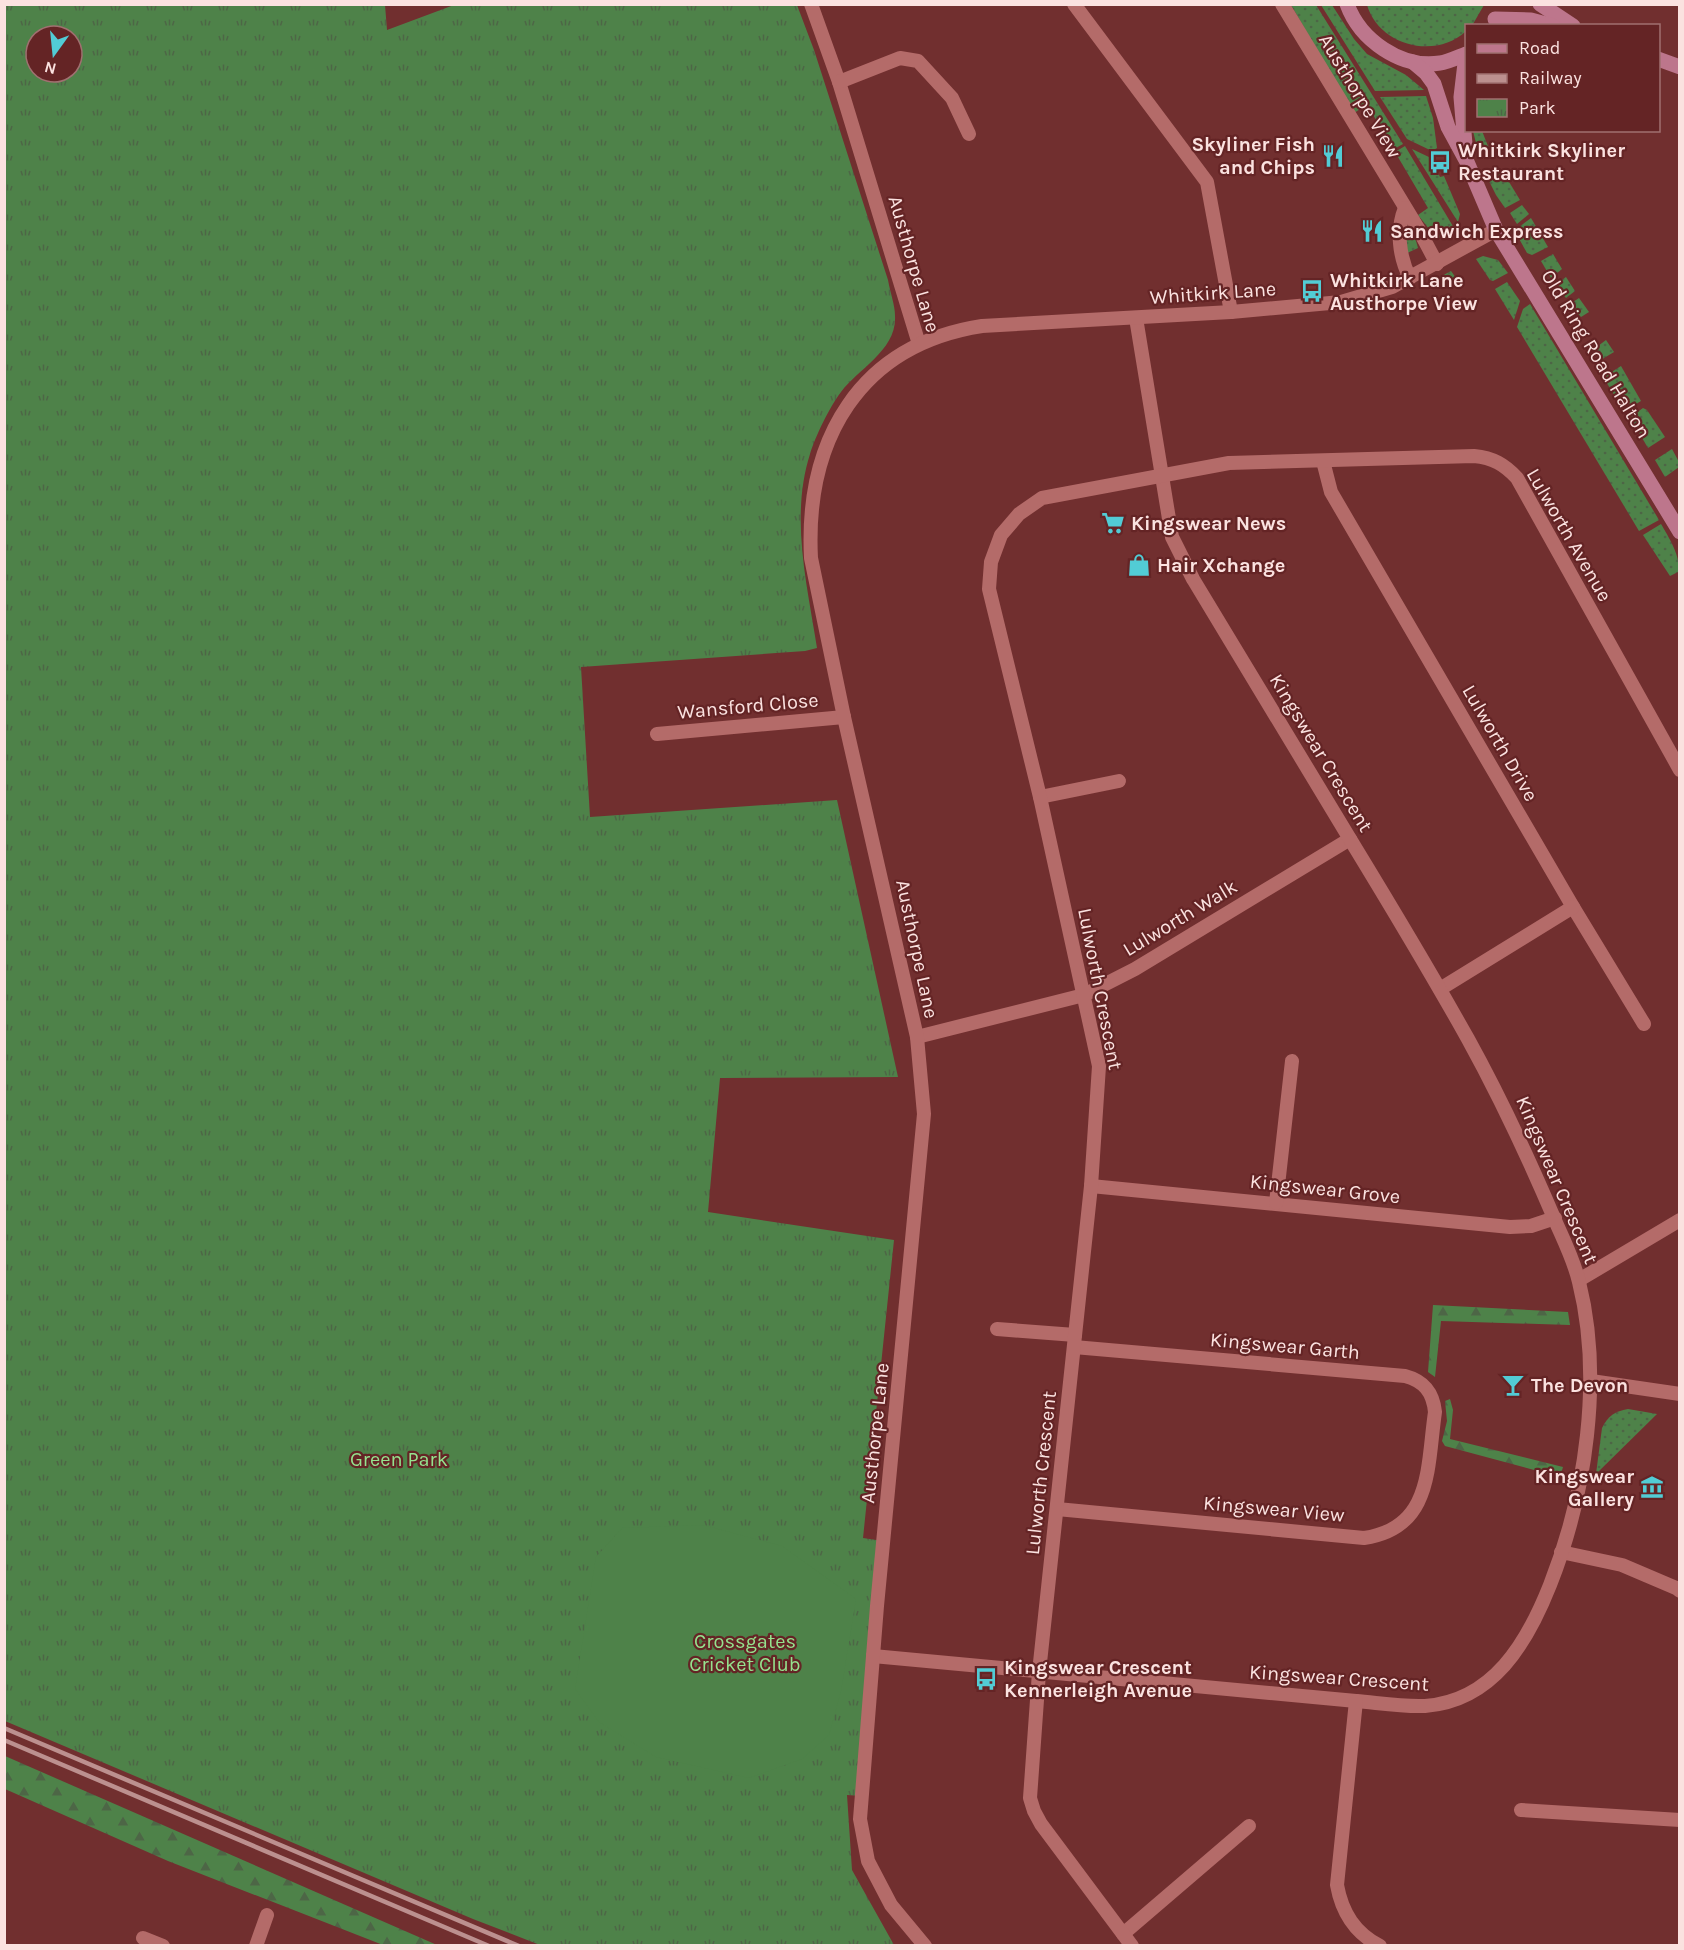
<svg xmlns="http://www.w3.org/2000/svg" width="1684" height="1950" font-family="Karla,sans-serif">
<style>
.grass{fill:url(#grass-dots)}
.forest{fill:url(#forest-firs)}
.park{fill:url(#park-tufts);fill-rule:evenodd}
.pitch{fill:#4e8249}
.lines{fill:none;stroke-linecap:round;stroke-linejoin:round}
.minor{stroke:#b46b69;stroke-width:14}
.secondary{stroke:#bd768c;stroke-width:15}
.rail{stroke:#bc908f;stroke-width:4.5}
.labels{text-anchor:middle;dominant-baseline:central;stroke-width:4.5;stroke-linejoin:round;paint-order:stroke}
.street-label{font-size:20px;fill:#fbe2e0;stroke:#642425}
.poi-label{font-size:20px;font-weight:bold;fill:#fbe2e0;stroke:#642425;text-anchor:start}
.park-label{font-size:20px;fill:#95e28e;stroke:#642425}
</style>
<defs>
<pattern id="grass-dots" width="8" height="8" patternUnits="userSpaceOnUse" patternTransform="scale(1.5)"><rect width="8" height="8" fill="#4e8249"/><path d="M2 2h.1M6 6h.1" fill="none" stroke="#4d6646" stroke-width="1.8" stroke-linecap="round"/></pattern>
<pattern id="forest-firs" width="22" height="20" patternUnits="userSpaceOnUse" patternTransform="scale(1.5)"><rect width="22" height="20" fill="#4e8249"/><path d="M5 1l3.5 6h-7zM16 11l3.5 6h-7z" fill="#4d6646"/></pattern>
<pattern id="park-tufts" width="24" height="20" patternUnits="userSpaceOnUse" patternTransform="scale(1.5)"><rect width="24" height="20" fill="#4e8249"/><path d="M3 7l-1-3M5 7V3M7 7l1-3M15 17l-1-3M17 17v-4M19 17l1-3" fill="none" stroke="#4d6646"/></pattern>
</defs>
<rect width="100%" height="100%" fill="#712f2f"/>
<g class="grass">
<polygon points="1291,5 1316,5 1403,144 1394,149 1367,105 1354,113"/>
<polygon points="1321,5 1332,5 1354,39 1367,54 1406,75 1424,90 1375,91"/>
<path d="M1367,5v-1l117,1 -11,19 -7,2v5c-30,29 -87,15 -99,-26z"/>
<polygon points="1426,96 1433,118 1437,148 1432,151 1407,139 1380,97"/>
<polygon points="1473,131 1482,131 1490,151 1479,155"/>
<polygon points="1405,146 1454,228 1437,239 1418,215 1428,208 1395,152"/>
<polygon points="1412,149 1431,158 1440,177 1444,176 1460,214 1458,222"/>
<polygon points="1503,172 1520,200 1505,208 1496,195 1489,181"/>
<polygon points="1522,205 1529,214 1517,224 1510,213"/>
<polygon points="1531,218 1548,247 1532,255 1527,253 1517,235 1519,227"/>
<polygon points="1410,232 1416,241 1418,248 1405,254 1406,233"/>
<polygon points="1553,254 1562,269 1551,278 1541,261"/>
<polygon points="1483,256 1498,260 1508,273 1493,281 1490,280 1476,259"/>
<polygon points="1451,271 1456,278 1428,289 1425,285"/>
<polygon points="1566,277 1575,291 1566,298 1555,285"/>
<polygon points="1507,282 1520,301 1514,320 1495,289"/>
<polygon points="1579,298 1589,312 1581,317 1570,304"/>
<polygon points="1530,304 1659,520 1639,531 1517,327 1523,309"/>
<polygon points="1606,340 1614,352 1599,361 1594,349"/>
<polygon points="1621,366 1641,401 1624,411 1605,380 1607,375"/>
<polygon points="1643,408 1647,410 1665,437 1648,448 1631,419 1632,416"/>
<polygon points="1672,449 1679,462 1679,467 1665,477 1655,460"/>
<path d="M1661,524c7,12 21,34 17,48l-8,4 -27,-41z"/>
<path d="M1628,1409l29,5 -61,60 6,-46c6,-12 13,-17 26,-19z"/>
</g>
<g class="forest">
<polygon points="1433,1305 1568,1312 1570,1325 1441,1321 1435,1377 1428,1372"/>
<polygon points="1450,1399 1453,1410 1450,1439 1563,1467 1560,1477 1445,1446 1442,1441 1447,1421 1445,1401"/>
<polygon points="5,1756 437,1945 383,1945 168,1861 5,1789"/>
</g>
<path class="park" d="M4,5h381l2,25 67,-25h343l17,45 74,230c2,12 7,25 7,36 2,34 -37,53 -54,76 -12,16 -25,43 -31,62 -20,63 -3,130 7,194l-12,3 -224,16 9,150 247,-17 61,277 -178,1 -12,134 186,28 -31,298 20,3 -21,255 -15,-1 5,75 42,75h-354l-67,-26 -468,-198zM36,36h36v36h-36z"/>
<polygon class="pitch" points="703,1525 782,1546 856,1599 841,1691 829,1735 802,1759 749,1778 656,1757 599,1722 575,1689 596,1557 622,1528"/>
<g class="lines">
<g class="minor">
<polyline points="811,4 839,82 919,344"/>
<polyline points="1074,4 1207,182 1231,312"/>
<polyline points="1282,4 1419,230 1437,264"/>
<polyline points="839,82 900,58 918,61 952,98 969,134"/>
<path d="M1405,208c-9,22 -6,49 5,70"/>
<polyline points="1323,461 1331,492 1573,907 1644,1024"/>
<polyline points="657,734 844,717"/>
<polyline points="1040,797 1119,781"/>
<polyline points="1440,989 1573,907"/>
<polyline points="917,1037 1084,995 1135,969 1350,839"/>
<polyline points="1091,1186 1510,1227 1531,1226 1555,1218"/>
<polyline points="1276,1203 1292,1061"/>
<polyline points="1579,1280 1680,1220"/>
<polyline points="997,1329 1075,1335"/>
<polyline points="1591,1381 1680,1394"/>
<path d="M1057,1509l307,29c69,-10 63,-72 71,-126 -2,-20 -11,-31 -30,-36l-331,-29"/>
<polyline points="1561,1552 1622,1565 1676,1588 1680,1591"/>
<path d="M873,1656l483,45c23,2 46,6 69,5 68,-5 102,-63 125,-121 36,-91 53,-207 29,-303 -5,-22 -16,-43 -25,-64 -26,-61 -54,-121 -86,-179 -37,-66 -76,-131 -115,-195 -54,-89 -107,-177 -160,-265l-21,-42 -36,-219"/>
<path d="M1356,1701l-19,184c5,28 18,48 43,61"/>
<polyline points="1521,1810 1680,1820"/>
<polyline points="1123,1934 1249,1826"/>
<polyline points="143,1938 163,1946"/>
<polyline points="256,1946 267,1915"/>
<path d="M925,1946l-34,-41 -23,-44 -8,-42 17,-213 47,-492 -7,-77 -73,-320 -33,-159c-6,-118 48,-213 171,-232l249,-14 110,-10 51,-15 104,-57"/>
<path d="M1132,1946l-91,-122 -7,-13 -4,-13 9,-126 52,-486 8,-120 -59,-269 -51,-208 2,-27 10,-27 18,-21 23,-16 187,-35 245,-7c19,2 30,8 43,22l163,292"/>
</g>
<g class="secondary">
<path d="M1347,4c13,36 54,65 93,59 8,-1 18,-6 26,-9"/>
<polyline points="1540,4 1573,26"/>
<polyline points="1495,19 1531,20 1553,26"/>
<polyline points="1466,55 1461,97 1466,156"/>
<polyline points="1658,59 1680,67"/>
<polyline points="1413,62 1426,73 1434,84 1448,127 1467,162 1496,230 1680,532"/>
</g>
<g class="rail">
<polyline points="4,1728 519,1946"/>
<polyline points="4,1740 489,1946"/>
</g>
</g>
<defs>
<g id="restaurant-bare" transform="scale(1.8)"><path d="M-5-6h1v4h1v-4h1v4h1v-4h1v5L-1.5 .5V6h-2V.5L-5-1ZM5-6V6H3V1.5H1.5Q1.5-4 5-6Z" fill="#52ccd5" stroke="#642425" stroke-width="2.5" paint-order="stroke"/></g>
<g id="bus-bare" transform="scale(1.8)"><path d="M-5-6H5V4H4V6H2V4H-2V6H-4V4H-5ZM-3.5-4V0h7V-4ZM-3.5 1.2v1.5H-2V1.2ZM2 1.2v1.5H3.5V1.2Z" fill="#52ccd5" stroke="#642425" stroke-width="2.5" paint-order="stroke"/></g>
<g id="supermarket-bare" transform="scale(1.8)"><path d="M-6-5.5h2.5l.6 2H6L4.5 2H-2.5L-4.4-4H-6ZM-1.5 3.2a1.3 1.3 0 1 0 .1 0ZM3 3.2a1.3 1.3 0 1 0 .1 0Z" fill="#52ccd5" stroke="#642425" stroke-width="2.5" paint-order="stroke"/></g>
<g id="shop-bare" transform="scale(1.8)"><path d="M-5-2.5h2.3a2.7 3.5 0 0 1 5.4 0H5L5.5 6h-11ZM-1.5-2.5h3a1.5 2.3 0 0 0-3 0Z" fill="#52ccd5" stroke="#642425" stroke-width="2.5" paint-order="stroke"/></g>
<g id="bar-bare" transform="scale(1.8)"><path d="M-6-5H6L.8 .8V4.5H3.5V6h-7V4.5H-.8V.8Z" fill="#52ccd5" stroke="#642425" stroke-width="2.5" paint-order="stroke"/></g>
<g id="museum-bare" transform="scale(1.8)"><path d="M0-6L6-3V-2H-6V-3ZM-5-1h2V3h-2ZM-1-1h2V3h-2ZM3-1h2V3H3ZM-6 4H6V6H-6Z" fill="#52ccd5" stroke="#642425" stroke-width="2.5" paint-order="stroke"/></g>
</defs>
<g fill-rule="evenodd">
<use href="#restaurant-bare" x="1333" y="156"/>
<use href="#bus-bare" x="1440" y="162"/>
<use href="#restaurant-bare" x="1372" y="231"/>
<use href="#bus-bare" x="1312" y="291"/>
<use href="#supermarket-bare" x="1113" y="523"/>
<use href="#shop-bare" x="1139" y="565"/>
<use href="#bar-bare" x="1513" y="1385"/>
<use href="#museum-bare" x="1652" y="1487"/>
<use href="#bus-bare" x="986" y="1679"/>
</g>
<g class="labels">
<g class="street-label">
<text transform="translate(1360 96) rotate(59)">Austhorpe View</text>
<text transform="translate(914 264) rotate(74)">Austhorpe Lane</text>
<text transform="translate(1213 293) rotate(-4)">Whitkirk Lane</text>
<text transform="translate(1596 354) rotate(59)">Old Ring Road Halton</text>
<text transform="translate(1569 535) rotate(60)">Lulworth Avenue</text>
<text transform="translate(748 706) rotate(-5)">Wansford Close</text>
<text transform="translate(1500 743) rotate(60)">Lulworth Drive</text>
<text transform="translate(1321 753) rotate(59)">Kingswear Crescent</text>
<text transform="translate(1180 918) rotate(-31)">Lulworth Walk</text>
<text transform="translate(917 949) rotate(78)">Austhorpe Lane</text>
<text transform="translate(1100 989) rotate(79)">Lulworth Crescent</text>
<text transform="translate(1557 1180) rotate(67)">Kingswear Crescent</text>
<text transform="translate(1325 1189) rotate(6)">Kingswear Grove</text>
<text transform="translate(1285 1346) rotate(5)">Kingswear Garth</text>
<text transform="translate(875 1433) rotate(-84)">Austhorpe Lane</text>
<text transform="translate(1041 1473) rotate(-84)">Lulworth Crescent</text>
<text transform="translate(1274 1509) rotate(5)">Kingswear View</text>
<text transform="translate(1339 1678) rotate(4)">Kingswear Crescent</text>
</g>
<g class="poi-label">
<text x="1315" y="144" text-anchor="end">Skyliner Fish<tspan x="1315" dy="23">and Chips</tspan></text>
<text x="1458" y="150">Whitkirk Skyliner<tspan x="1458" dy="23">Restaurant</tspan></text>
<text x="1390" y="231">Sandwich Express</text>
<text x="1330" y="280">Whitkirk Lane<tspan x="1330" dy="23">Austhorpe View</tspan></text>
<text x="1131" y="523">Kingswear News</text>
<text x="1157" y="565">Hair Xchange</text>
<text x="1531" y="1385">The Devon</text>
<text x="1634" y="1476" text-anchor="end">Kingswear<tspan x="1634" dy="23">Gallery</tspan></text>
<text x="1004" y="1667">Kingswear Crescent<tspan x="1004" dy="23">Kennerleigh Avenue</tspan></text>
</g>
<g class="park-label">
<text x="399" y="1459">Green Park</text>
<text x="745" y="1641">Crossgates<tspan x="745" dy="23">Cricket Club</tspan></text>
</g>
</g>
<rect width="1684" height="1950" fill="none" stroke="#fbe2e0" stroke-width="12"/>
<rect x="1465" y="24" width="195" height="108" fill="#642425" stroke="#a07070" stroke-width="1.5"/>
<rect x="1477" y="44" width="30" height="9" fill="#bd768c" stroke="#a07070" stroke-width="1.5"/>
<text x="1519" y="54" font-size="18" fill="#fbe2e0">Road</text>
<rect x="1477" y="74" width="30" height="9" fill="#bc908f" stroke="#a07070" stroke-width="1.5"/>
<text x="1519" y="84" font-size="18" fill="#fbe2e0">Railway</text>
<rect x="1477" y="99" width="30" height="18" fill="url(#park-tufts)" stroke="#a07070" stroke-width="1.5"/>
<text x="1519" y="114" font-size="18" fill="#fbe2e0">Park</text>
<g transform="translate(54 54) rotate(195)"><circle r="28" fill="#642425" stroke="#a07070" stroke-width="1.5"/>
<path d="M0-4.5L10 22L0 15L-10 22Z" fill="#52ccd5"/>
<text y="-9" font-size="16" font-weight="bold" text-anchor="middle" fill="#fbe2e0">N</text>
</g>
</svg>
